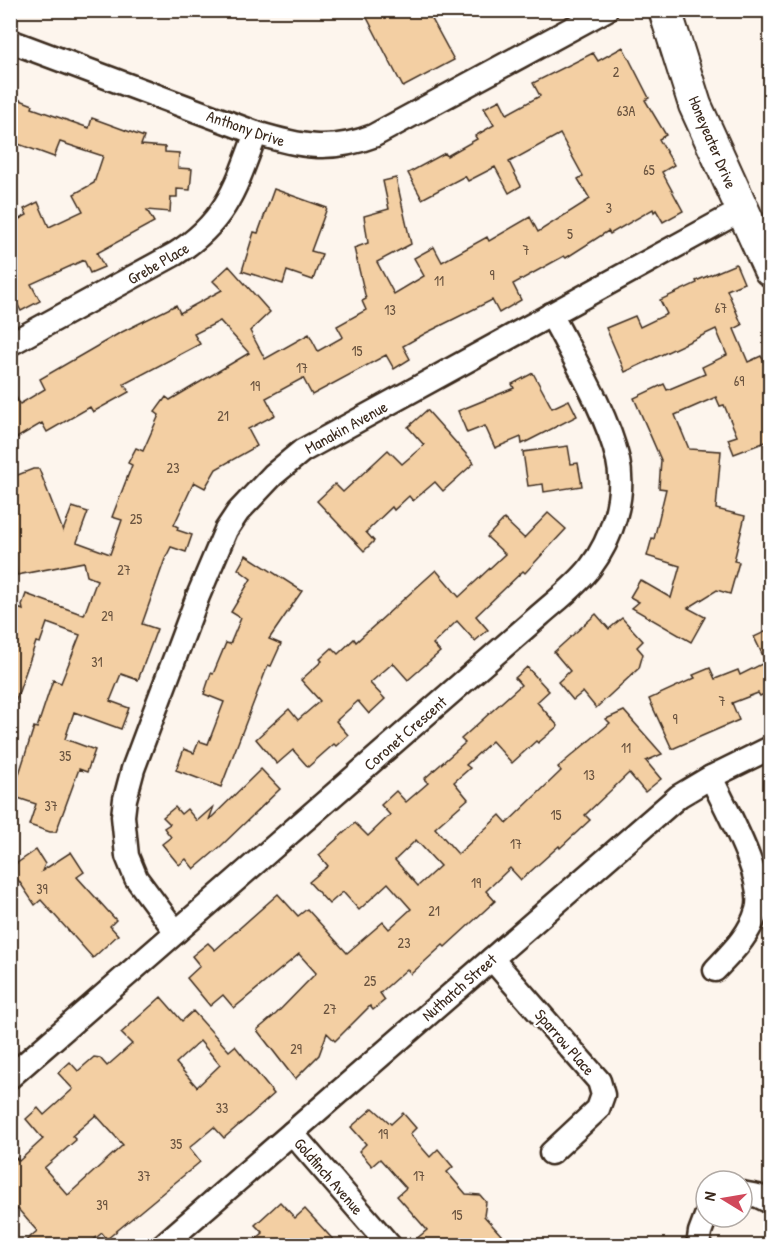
<svg xmlns="http://www.w3.org/2000/svg" width="781" height="1256" font-family="'Patrick Hand',sans-serif">
<style>
.building{fill:#f3cfa3;stroke:#3b2a1e;stroke-width:1.5;fill-rule:evenodd}
.lines{fill:none;stroke-linecap:round;stroke-linejoin:round}
.street-casing{stroke:#3b2a1e;stroke-width:27}
.secondary-casing{stroke:#3b2a1e;stroke-width:36}
.street{stroke:#fff;stroke-width:22}
.secondary{stroke:#fff;stroke-width:32}
.labels{text-anchor:middle;dominant-baseline:central;stroke-width:4.5;stroke-linejoin:round;paint-order:stroke}
.number-label{font-size:14px;fill:#69533f}
.street-label{font-size:16px;fill:#3b2a1e;stroke:#fff}
</style>
<rect width="100%" height="100%" fill="#fdf5ed"/>
<filter id="ink" filterUnits="userSpaceOnUse"><feTurbulence type="fractalNoise" baseFrequency=".0167" numOctaves="2"/><feDisplacementMap in="SourceGraphic" scale="12" xChannelSelector="R" yChannelSelector="G"/><feConvolveMatrix kernelMatrix="1 2 1 2 8 2 1 2 1" color-interpolation-filters="sRGB"/></filter>
<g filter="url(#ink)">
<g class="building">
<polygon points="363,10 427,10 454,60 403,87"/>
<polygon points="623,47 649,98 645,100 666,135 659,139 674,165 662,172 683,211 663,222 656,210 654,212 653,209 610,234 608,231 566,258 564,256 513,284 521,300 499,313 492,300 426,333 403,346 410,359 394,369 386,355 312,395 303,378 266,398 275,415 248,429 257,446 216,469 205,488 194,482 174,525 178,527 177,530 192,535 186,552 171,547 165,559 142,624 157,629 138,680 121,674 110,701 129,708 121,729 74,712 65,739 95,750 87,772 79,769 56,832 50,832 29,825 36,804 12,796 34,727 37,728 53,680 61,683 80,635 47,623 40,643 36,642 13,709 10,708 10,605 23,610 22,605 26,594 84,615 97,580 87,576 84,562 17,575 13,554 10,554 10,478 33,469 39,469 63,531 72,507 88,512 77,542 110,554 122,520 112,517 132,465 128,463 136,448 143,451 159,415 155,412 166,397 170,400 249,353 220,321 194,334 200,344 124,384 129,392 93,412 90,407 47,432 42,423 10,442 10,387 20,404 45,389 40,379 118,334 176,305 180,313 222,290 213,281 229,266 270,312 250,331 265,359 309,334 318,351 343,337 337,326 366,310 362,301 366,299 354,248 368,243 364,216 389,209 383,181 396,178 411,244 377,262 394,294 424,276 414,258 434,247 442,262 487,237 489,241 530,217 538,232 590,199 578,179 583,176 560,134 509,162 521,186 509,193 495,167 468,181 465,176 422,199 408,173 445,153 447,156 477,139 475,136 494,125 484,108 500,100 507,114 540,96 533,83 593,53 598,61"/>
<polygon points="10,96 33,105 32,108 89,128 92,118 144,137 141,145 165,147 165,152 179,153 178,168 192,169 190,190 177,189 177,197 171,197 170,212 147,210 154,222 97,253 104,267 90,273 84,260 31,284 40,301 21,311 10,290 10,224 27,215 24,209 38,202 49,227 83,211 74,194 94,183 103,156 60,142 54,157 10,141"/>
<polygon points="274,189 327,208 311,251 322,254 313,280 287,271 283,284 242,271 254,232 258,233"/>
<polygon points="736,264 744,283 727,290 742,325 734,329 748,362 761,356 764,361 771,358 771,440 734,454 728,439 737,436 724,405 720,406 716,397 675,415 689,449 721,451 716,509 745,516 734,561 739,562 730,594 717,590 688,608 705,617 691,642 632,608 639,602 630,597 640,580 671,598 680,566 647,556 652,538 654,539 666,489 659,488 661,460 634,398 664,384 667,390 705,374 702,367 727,355 716,329 625,372 606,328 635,316 640,327 667,314 660,300 697,283 696,281"/>
<polygon points="533,373 552,408 569,400 577,416 522,444 521,437 495,448 485,426 467,433 458,411 514,388 512,384"/>
<polygon points="427,410 474,463 443,491 435,482 413,501 409,496 394,510 392,507 366,532 374,541 364,551 317,501 335,484 343,492 388,450 402,464 424,445 408,427"/>
<polygon points="568,446 571,464 578,463 582,486 544,492 543,484 528,486 523,452"/>
<polygon points="548,513 566,529 525,573 523,571 476,616 488,630 475,641 457,621 433,644 440,652 408,680 393,663 370,683 385,699 369,714 358,701 336,721 348,735 336,746 334,744 308,767 293,750 277,764 256,739 289,709 298,720 320,701 301,680 322,661 320,659 332,648 338,654 354,639 356,642 436,570 459,597 505,554 487,537 504,519 524,538"/>
<polygon points="246,555 302,591 269,639 281,644 271,666 268,665 221,787 176,770 184,749 194,753 199,741 208,744 224,702 204,694 211,673 213,674 226,643 230,644 241,618 231,612 251,579 238,569"/>
<polygon points="596,614 609,629 622,618 643,641 637,647 643,654 639,668 596,708 583,692 573,700 558,682 570,671 554,652"/>
<polygon points="771,629 771,691 760,696 758,693 732,703 739,720 672,749 649,699 695,678 693,675 710,668 715,679 738,670 740,675 766,662 754,637"/>
<path d="M527,667l22,24 -12,11 21,24 -20,17 -2,-2 -24,22 -20,-22 -26,24 4,3 -16,14 14,17 -33,29 23,26 42,-39 7,8 54,-52 -3,-4 52,-44 -4,-4 18,-8 38,43 -16,7 15,18 -16,13 -16,-19 -44,42 5,5 -30,28 -1,-2 -38,34 -11,-12 -24,23 9,10 -50,46 -2,-2 -32,29 -4,-5 -27,24 5,7 -12,10 -3,-4 -35,35 -8,-8 -8,22 -24,24 -38,-49 19,-16 40,-41 -17,-19 -65,54 -11,-13 -13,11 -23,-28 13,-12 -8,-10 16,-13 7,7 63,-56 20,22 9,-7 40,44 36,-31 6,7 22,-20 -23,-26 -29,27 -16,-18 -14,12 -20,-22 19,-16 -9,-11 36,-32 13,13 22,-21 -9,-10 15,-14 10,11 22,-19 -4,-4 41,-36 -4,-4 60,-54 -6,-7zM416,840l24,26 -22,20 -23,-26z"/>
<polygon points="261,769 280,789 221,846 194,869 186,859 179,865 162,844 171,837 164,828 170,824 163,817 175,807 181,814 187,809 197,821 214,806 209,820"/>
<polygon points="36,850 45,864 42,871 71,852 84,872 77,877 116,920 110,926 118,935 93,958 41,900 35,905 10,868"/>
<path d="M161,997l21,24 11,-10 36,40 6,-5 39,48 -50,44 -10,-11 -25,21 11,14 -93,77 -5,-6 -15,12h-66l16,-14 -19,-22 -8,7v-64l9,9 24,-22 -17,-20 12,-11 6,7 29,-26 -15,-16 12,-11 8,9 16,-14 6,1 7,8 25,-22 -11,-11zM200,1041l20,24 -23,22 -21,-24zM96,1115l27,30 -55,50 -24,-27 32,-28 -4,-4z"/>
<polygon points="373,1108 391,1124 403,1113 416,1128 410,1134 430,1157 438,1149 453,1167 447,1172 466,1194 480,1195 486,1202 484,1216 510,1245 409,1245 427,1230 397,1196 406,1188 380,1159 372,1166 359,1151 366,1144 351,1127"/>
<polygon points="280,1202 295,1218 305,1209 338,1245 249,1245 263,1233 255,1225"/>
</g>
<g class="lines">
<g class="street-casing">
<g id="street">
<path d="M10,41l246,92c43,13 73,20 117,3l233,-126"/>
<path d="M10,344l165,-90c51,-32 61,-67 81,-121"/>
<path d="M711,777c14,31 55,101 46,133 -7,25 -25,42 -42,60"/>
<polyline points="176,932 136,878 127,856 123,816 125,799 133,769 198,596 226,530 238,512 273,475 302,451 742,210"/>
<polyline points="492,959 599,1081 603,1095 598,1109 551,1153"/>
<path d="M10,1077l530,-462c17,-15 37,-30 50,-47 22,-29 36,-72 28,-108 -11,-47 -45,-103 -67,-146"/>
<polyline points="292,1133 390,1246"/>
<polyline points="742,1193 758,1196 770,1202"/>
<polyline points="162,1246 679,796 711,777 770,748"/>
<polyline points="698,1246 700,1232 706,1216"/>
</g>
</g>
<g class="secondary-casing">
<polyline id="secondary" points="665,10 695,105 770,270"/>
</g>
<use href="#street" class="street"/>
<use href="#secondary" class="secondary"/>
</g>
</g>
<g class="labels">
<g class="number-label">
<text x="616" y="71">2</text>
<text x="626" y="110">63A</text>
<text x="649" y="169">65</text>
<text x="609" y="207">3</text>
<text x="570" y="233">5</text>
<text x="526" y="249">7</text>
<text x="492" y="274">9</text>
<text x="439" y="280">11</text>
<text x="721" y="307">67</text>
<text x="390" y="309">13</text>
<text x="357" y="350">15</text>
<text x="302" y="367">17</text>
<text x="739" y="380">69</text>
<text x="255" y="385">19</text>
<text x="223" y="415">21</text>
<text x="173" y="467">23</text>
<text x="136" y="518">25</text>
<text x="124" y="569">27</text>
<text x="107" y="615">29</text>
<text x="97" y="661">31</text>
<text x="722" y="700">7</text>
<text x="675" y="718">9</text>
<text x="626" y="747">11</text>
<text x="65" y="755">35</text>
<text x="589" y="774">13</text>
<text x="51" y="805">37</text>
<text x="556" y="814">15</text>
<text x="516" y="843">17</text>
<text x="476" y="882">19</text>
<text x="42" y="888">39</text>
<text x="434" y="910">21</text>
<text x="404" y="942">23</text>
<text x="370" y="980">25</text>
<text x="330" y="1008">27</text>
<text x="296" y="1048">29</text>
<text x="222" y="1107">33</text>
<text x="383" y="1133">19</text>
<text x="176" y="1143">35</text>
<text x="144" y="1175">37</text>
<text x="419" y="1175">17</text>
<text x="102" y="1204">39</text>
<text x="457" y="1214">15</text>
</g>
<g class="street-label">
<text transform="translate(246 128) rotate(19)">Anthony Drive</text>
<text transform="translate(713 142) rotate(67)">Honeyeater Drive</text>
<text transform="translate(158 263) rotate(-30)">Grebe Place</text>
<text transform="translate(346 427) rotate(-29)">Manakin Avenue</text>
<text transform="translate(405 733) rotate(-41)">Coronet Crescent</text>
<text transform="translate(459 987) rotate(-41)">Nuthatch Street</text>
<text transform="translate(565 1042) rotate(49)">Sparrow Place</text>
<text transform="translate(329 1176) rotate(49)">Goldfinch Avenue</text>
</g>
</g>
<rect width="781" height="1256" fill="none" stroke="#fff" stroke-width="36"/>
<rect x="18" y="18" width="745" height="1220" fill="none" stroke="#3b2a1e" stroke-width="2" filter="url(#ink)"/>
<g transform="translate(724 1199) rotate(281)"><circle r="28" fill="#ffffff" stroke="#b1aaa5" stroke-width="1.5"/>
<path d="M0-4.5L10 22L0 15L-10 22Z" fill="#d1495b"/>
<text y="-9" font-size="16" font-weight="bold" text-anchor="middle" fill="#3b2a1e">N</text>
</g>
</svg>
